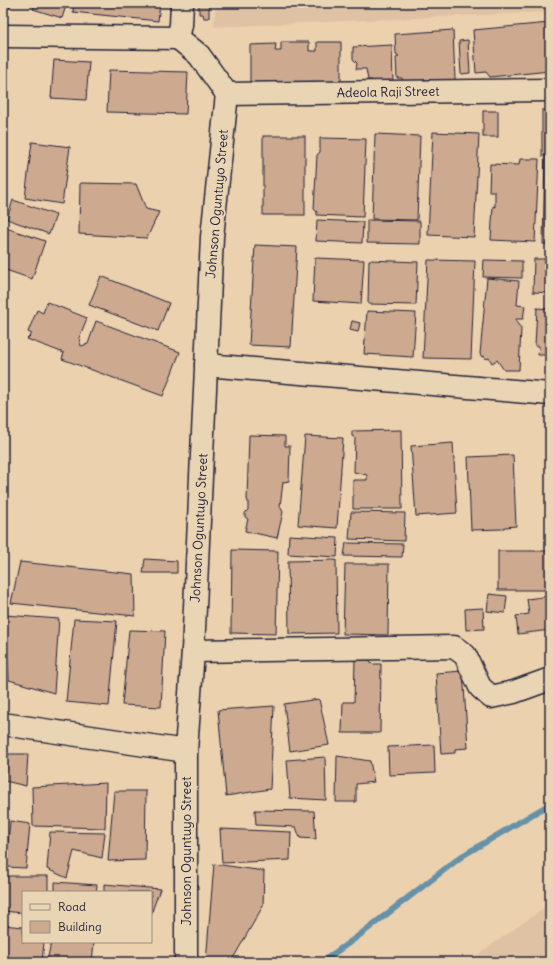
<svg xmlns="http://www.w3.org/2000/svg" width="553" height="965" font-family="Delius,sans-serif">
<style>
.built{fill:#dfc2a3}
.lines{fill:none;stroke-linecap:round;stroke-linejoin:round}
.stream{stroke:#6592a9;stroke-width:6}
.building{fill:#cdaa8f;stroke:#22223b}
.minor-casing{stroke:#22223b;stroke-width:25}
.minor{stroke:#e9d5b3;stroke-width:22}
.labels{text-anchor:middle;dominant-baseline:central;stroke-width:4;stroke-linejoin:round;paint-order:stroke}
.street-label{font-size:13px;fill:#22223b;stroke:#e9d5b3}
</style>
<rect width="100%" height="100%" fill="#ecd1ae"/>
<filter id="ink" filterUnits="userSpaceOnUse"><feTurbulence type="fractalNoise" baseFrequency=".025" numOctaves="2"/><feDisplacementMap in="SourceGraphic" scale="8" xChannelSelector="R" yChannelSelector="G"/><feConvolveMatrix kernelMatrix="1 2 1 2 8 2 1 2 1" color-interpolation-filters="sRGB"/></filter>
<g filter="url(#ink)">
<g class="built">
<polygon points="216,3 550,3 550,12 214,27"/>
<polygon points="550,904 550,962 467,962"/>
</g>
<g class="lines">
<polyline class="stream" points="322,962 357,937 462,856 550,804"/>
</g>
<g class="building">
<polygon points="3,3 11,3 10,8 3,7"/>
<polygon points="35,3 67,3 62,18 33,9"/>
<polygon points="74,3 160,3 158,21 73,12"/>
<polygon points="199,3 209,3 209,18 204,18 203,14 199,14"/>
<polygon points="550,23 550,71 490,77 486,72 476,73 473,30"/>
<polygon points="453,30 455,80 403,83 402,78 397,78 396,58 399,56 396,54 395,34"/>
<polygon points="468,40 470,73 461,74 459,41"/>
<polygon points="281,42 309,42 309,51 317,51 317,42 341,42 341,87 250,87 250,45 276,44 275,51 281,51"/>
<polygon points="392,45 393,83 373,84 372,80 368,80 366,69 356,69 357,63 353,59 353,47"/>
<polygon points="54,60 89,62 86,100 51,98"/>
<polygon points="3,62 6,62 4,87 3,87"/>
<polygon points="109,70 188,72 186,114 107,112"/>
<rect x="542" y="110" width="8" height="46"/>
<rect x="483" y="111" width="15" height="26"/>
<polygon points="433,132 479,134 474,237 428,235"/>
<polygon points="375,134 420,136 417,220 372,219"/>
<rect x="263" y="136" width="42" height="79"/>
<polygon points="320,138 366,139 363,217 317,215 317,212 314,209 317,155 320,152"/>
<polygon points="32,142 70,147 62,204 25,198"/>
<polygon points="545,156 550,157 550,244 543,244"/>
<polygon points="520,159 539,159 535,242 491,240 493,206 495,207 495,192 489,192 490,164 519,165"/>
<polygon points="80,183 136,184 146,209 159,212 147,238 79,234"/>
<polygon points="13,200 56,215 49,234 7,219"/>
<polygon points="317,220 363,222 362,243 316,241"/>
<polygon points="367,220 420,221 420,244 367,243"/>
<polygon points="3,227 45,241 32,279 3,269"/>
<polygon points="255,245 297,247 291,347 249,345"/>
<polygon points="315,258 364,260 361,304 313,301"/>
<polygon points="534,259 550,259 550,293 533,292"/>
<polygon points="369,260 418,262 416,305 368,304"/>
<polygon points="428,260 475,261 471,359 423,358"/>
<polygon points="484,260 522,261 522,278 483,277"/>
<polygon points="101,276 169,303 158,331 89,305"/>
<polygon points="487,278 519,281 517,305 525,306 523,319 516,319 516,322 521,328 519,370 504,370 497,360 492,363 489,358 486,359 484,356 482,357 480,354"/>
<polygon points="47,302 87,318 79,338 81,346 88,344 96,321 180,352 163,396 62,359 64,353 27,339 32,334 28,332 37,310 43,313"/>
<polygon points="537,308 550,309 550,383 548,383 549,351 547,350 546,355 538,355 539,346 535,346"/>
<polygon points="367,311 416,313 413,357 364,354"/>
<polygon points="352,321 360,323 358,332 350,330"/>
<polygon points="401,430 402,509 353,509 353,480 367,480 367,475 354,472 355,438 352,436 352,431"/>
<polygon points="249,435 285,436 285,446 290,446 289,481 283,482 280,506 283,512 277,538 245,531 248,519 245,517 245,513 248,510 248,501 247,500"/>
<polygon points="305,436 343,438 337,528 298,525"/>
<polygon points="453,443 457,513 416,516 411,446"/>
<polygon points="513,455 516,526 505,527 502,529 471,530 468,457"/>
<polygon points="351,512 405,513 404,541 349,539"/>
<polygon points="289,535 338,538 337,557 288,554"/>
<polygon points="346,543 403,544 402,557 344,556"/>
<polygon points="232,550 278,551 276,634 231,633"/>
<rect x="498" y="551" width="52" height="39"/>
<polygon points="145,559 177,561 177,573 143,573"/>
<polygon points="336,560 337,633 289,634 288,561"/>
<polygon points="20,562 134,574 135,616 11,603"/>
<polygon points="345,564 389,564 388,635 343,634"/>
<polygon points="489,594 507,596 505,613 487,611"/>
<polygon points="550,596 550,630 518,634 516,616 529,614 527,599"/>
<polygon points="483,608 484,629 466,630 465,609"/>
<polygon points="5,615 59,619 54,693 9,680"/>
<polygon points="74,619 117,621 109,706 66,702"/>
<polygon points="129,630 165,631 161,707 122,705"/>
<polygon points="355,659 369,660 373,664 381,664 380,733 342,733 343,702 354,702"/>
<polygon points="463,671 468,748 455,749 455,753 441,754 436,673"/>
<polygon points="319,699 329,745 290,751 284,704"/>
<polygon points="274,706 270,789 226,796 218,710"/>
<polygon points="434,745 435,773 389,775 388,747"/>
<polygon points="8,754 28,754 26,786 5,781"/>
<polygon points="337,756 370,761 374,782 356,784 356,802 336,802"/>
<polygon points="325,757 326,800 290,798 287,760"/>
<polygon points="106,783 105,828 33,826 32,787"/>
<polygon points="114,791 146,791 145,860 108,861"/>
<polygon points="255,810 314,811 316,839 300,838 296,827 256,825"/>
<polygon points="10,821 30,824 26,868 6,867"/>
<polygon points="220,829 291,832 290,860 222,863"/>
<polygon points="50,832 105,833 102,858 74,851 67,878 47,869"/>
<polygon points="214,864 264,871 263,906 231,962 206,962"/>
<polygon points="3,876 48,876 48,892 23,892 23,913 3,911"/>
<polygon points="55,882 97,885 96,892 55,892"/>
<polygon points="104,884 160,889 151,914 151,892 104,892"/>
<polygon points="3,925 23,927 23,942 44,942 42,962 3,962"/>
<polygon points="51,942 94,942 92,962 47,962"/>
</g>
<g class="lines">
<g class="minor-casing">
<g id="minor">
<polyline points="182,3 181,25 178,38 199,55 227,94"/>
<polyline points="3,36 178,38"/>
<polyline points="227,94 550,90"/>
<polyline points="206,365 550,394"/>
<polyline points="193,651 454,647 465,655 480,687 491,697 514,692 550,679"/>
<polyline points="3,724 186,751"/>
<polyline points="186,962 186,751 193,651 212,237 227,94"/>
</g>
</g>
<use href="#minor" class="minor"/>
</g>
</g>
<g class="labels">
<g class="street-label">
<text transform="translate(388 92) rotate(-1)">Adeola Raji Street</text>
<text transform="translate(217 204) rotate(-85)">Johnson Oguntuyo Street</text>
<text transform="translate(199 528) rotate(-87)">Johnson Oguntuyo Street</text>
<text transform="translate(186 851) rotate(-90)">Johnson Oguntuyo Street</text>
</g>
</g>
<rect width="553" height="965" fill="none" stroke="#e9d5b3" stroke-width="16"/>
<rect x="8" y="8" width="537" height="949" fill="none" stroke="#22223b" stroke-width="1.5" filter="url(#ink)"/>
<rect x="22" y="891" width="130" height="52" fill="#e9d5b3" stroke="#998d83"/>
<rect x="30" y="904" width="20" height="6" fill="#e9d5b3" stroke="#998d83"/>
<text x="58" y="911" font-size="12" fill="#22223b">Road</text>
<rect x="30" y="921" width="20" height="12" fill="#cdaa8f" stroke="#998d83"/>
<text x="58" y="931" font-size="12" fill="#22223b">Building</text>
</svg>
